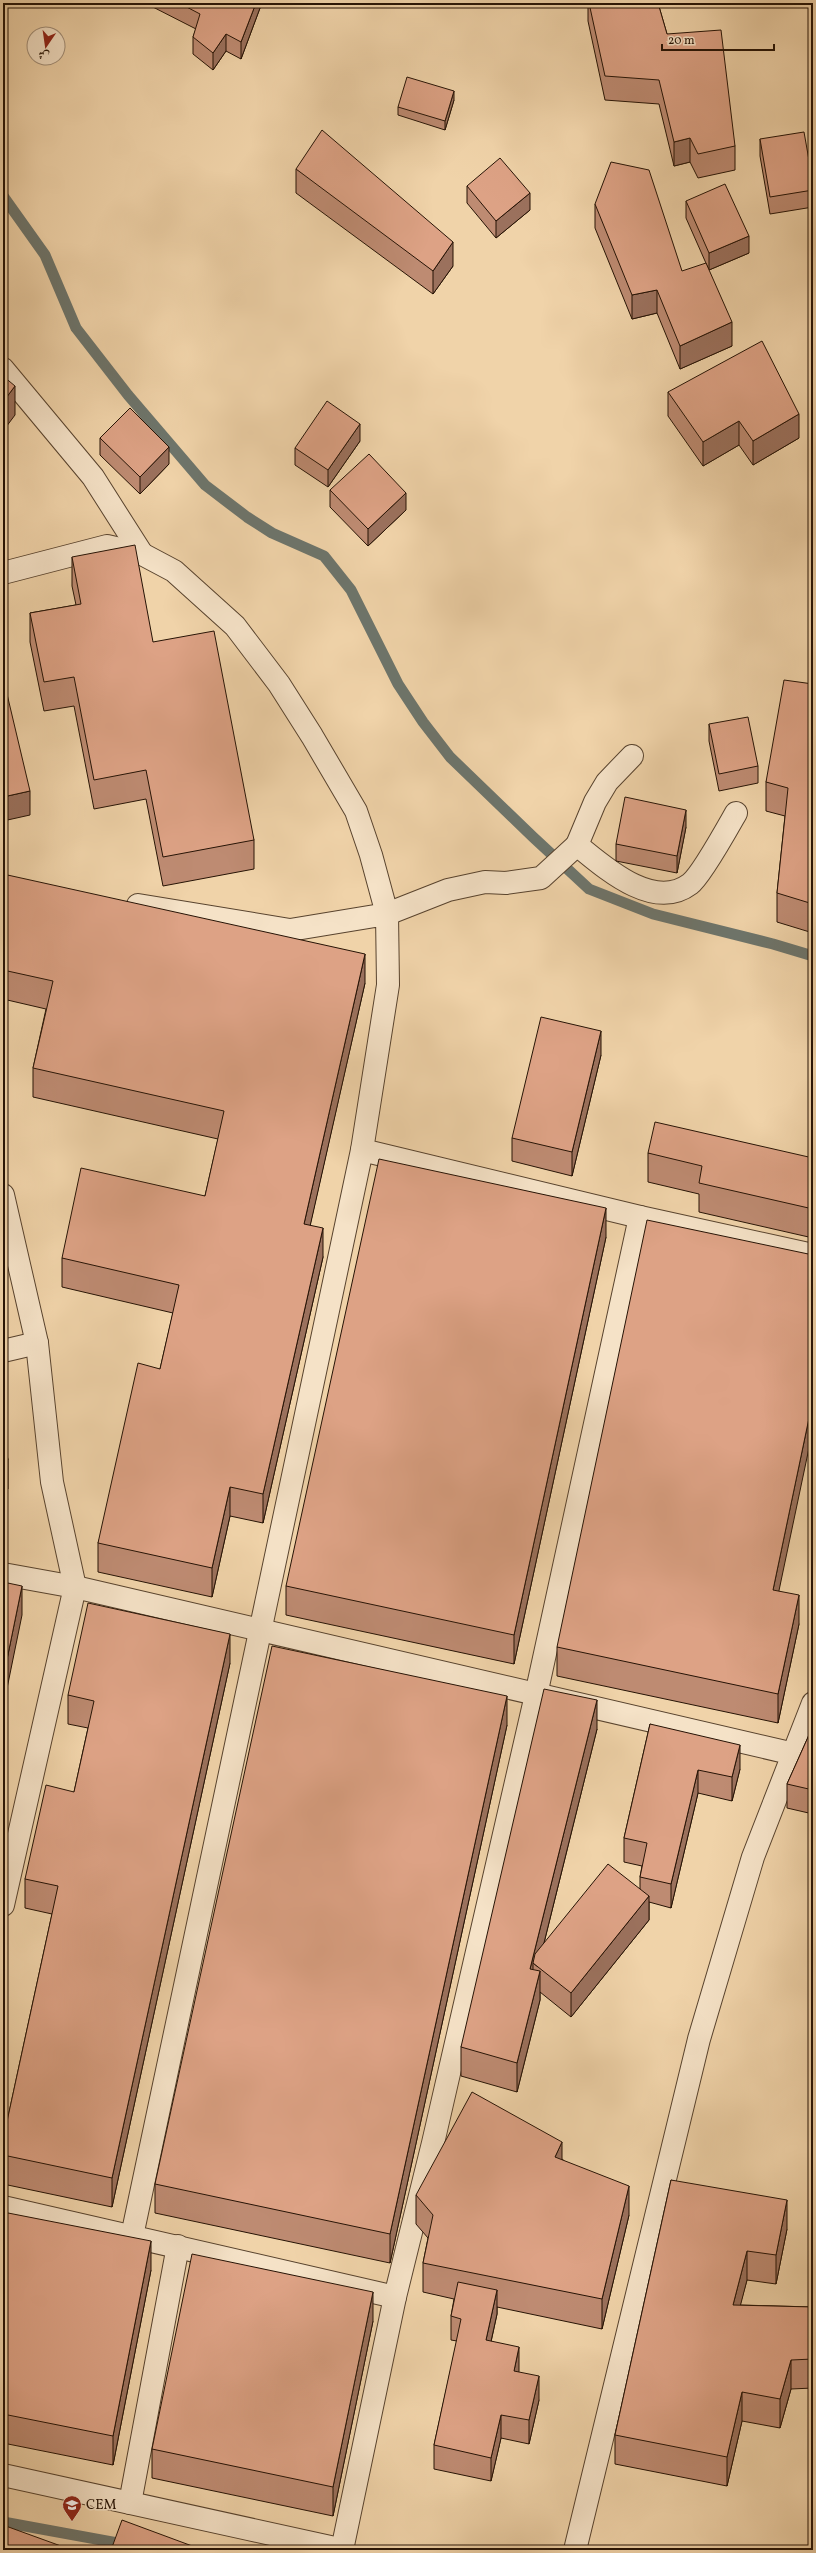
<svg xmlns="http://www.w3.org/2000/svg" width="816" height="2553" font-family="Vollkorn,Amiri,serif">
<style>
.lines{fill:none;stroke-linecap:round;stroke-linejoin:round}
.stream{stroke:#6d756c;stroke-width:11}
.street-casing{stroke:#58432e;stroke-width:24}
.street{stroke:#f5e2c7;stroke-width:22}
.wall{fill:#be8b72;stroke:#261305}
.shaded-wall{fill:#9b715d;stroke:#261305}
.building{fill:#dda285;stroke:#261305}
.labels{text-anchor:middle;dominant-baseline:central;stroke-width:3;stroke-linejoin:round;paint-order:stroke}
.poi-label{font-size:14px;fill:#261305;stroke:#f5e2c7;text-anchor:start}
</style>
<rect width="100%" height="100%" fill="#f0d3a9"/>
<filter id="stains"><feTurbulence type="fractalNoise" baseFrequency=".005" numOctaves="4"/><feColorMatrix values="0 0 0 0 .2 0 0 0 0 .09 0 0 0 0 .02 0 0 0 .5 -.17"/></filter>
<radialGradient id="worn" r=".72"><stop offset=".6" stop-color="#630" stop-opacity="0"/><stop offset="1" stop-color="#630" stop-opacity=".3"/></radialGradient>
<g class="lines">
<g class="stream">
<polyline points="3,196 45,255 76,328 128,395 205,485 247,517 272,533 324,556 351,590 398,684 423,722 450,757 533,837 589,889 653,914 773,944 813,956"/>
<polyline points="3,2522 156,2550"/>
</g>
<g class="street-casing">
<g id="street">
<polyline points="3,369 93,477 142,554"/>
<polyline points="3,573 107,546 142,554 174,571 235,626 279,684 312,736 356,811 371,855 387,914 448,890 485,882 506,883 541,878 577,845"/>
<path d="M632,756l-25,26 -12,20 -18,43c26,21 76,67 113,39 11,-8 38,-57 46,-71"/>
<polyline points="362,1150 640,1217"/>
<polyline points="3,1195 37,1343 52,1482 75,1587 3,1905"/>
<polyline points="3,1351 37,1343"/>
<polyline points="3,1574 75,1587 794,1754"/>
<polyline points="3,2207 395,2297"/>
<polyline points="132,2236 362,1150 388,985 387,914 290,930 138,905"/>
<polyline points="3,2475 344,2550"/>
<polyline points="130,2503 178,2246"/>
<polyline points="342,2550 395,2297 433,2143 536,1695 640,1217 813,1255"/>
<polyline points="575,2550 699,2039 753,1857 813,1703"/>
</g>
</g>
<use href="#street" class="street"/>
</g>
<g class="wall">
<polygon points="147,3 260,3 260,8 241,59 226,51 213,70 193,54 193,37 196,29 147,4"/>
<polygon points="588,3 658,3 667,34 735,146 735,170 698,178 690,162 674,166 659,104 605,100 588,21"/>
<polygon points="454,100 445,130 398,115 398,107"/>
<polygon points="760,139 813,183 813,207 770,214 760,156"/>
<polygon points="296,169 453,266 433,294 296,193"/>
<polygon points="467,186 530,210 496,238 467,203"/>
<polygon points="686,201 749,253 709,270 686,218"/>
<polygon points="595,204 682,271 732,346 680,369 657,313 632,319 595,228"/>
<polygon points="668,392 799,438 753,465 739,445 703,466 668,416"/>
<polygon points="100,438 169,464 140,494 100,455"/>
<polygon points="360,441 328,487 295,465 295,448"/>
<polygon points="330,490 406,510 368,546 330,507"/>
<polygon points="72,557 153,642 254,840 254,869 163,886 146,799 94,809 74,706 44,711 30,642 30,613 76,605 72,586"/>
<polygon points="813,684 813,933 777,922 777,893 785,816 766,811 766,782"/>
<polygon points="709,724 758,766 758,783 719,791 709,741"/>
<polygon points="686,827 677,873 616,861 616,844"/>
<polygon points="3,874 365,983 310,1225 323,1257 263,1523 230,1516 212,1597 98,1572 98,1543 160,1369 173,1313 62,1287 62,1258 205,1196 218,1139 33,1097 33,1068 46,1009 3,999"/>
<polygon points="601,1055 572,1176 512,1161 512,1138"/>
<polygon points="648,1153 813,1158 813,1238 699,1212 699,1194 648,1182"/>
<polygon points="606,1237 514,1664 286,1615 286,1586"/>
<polygon points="3,1433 8,1460 8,1489 3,1490"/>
<polygon points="779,1591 799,1624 778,1723 557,1676 557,1647"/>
<polygon points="230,1663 112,2207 3,2184 3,2140 52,1914 25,1908 25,1879 74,1792 88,1728 68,1724 68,1695"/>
<polygon points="650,1724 740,1769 732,1801 698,1793 671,1908 649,1902 649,1920 571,2017 540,1992 540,2000 517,2092 461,2076 461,2047 597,1729 544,1943 640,1889 640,1877 642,1866 624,1862 624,1838"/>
<polygon points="507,1725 390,2263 155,2213 155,2184"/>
<polygon points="813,1726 813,1814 787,1808 787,1784"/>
<polygon points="562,2159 629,2215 602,2329 497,2307 497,2314 491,2342 518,2372 539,2400 529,2444 501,2438 491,2481 434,2469 434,2445 457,2341 451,2340 451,2316 454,2299 423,2292 423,2263 428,2238 416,2224 416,2195"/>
<polygon points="671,2180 787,2229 776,2284 747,2280 740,2305 813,2307 813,2388 791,2389 780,2428 742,2421 727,2486 615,2464 615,2435"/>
<polygon points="3,2212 151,2270 113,2465 3,2443"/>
<polygon points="373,2321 333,2516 152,2478 152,2449"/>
</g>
<g class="shaded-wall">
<polygon points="256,3 260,3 260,8 241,59 241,42"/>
<polygon points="226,34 226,51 213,70 213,53"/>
<polygon points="454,91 454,100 445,130 445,121"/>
<polygon points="690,138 690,162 674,166 674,142"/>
<polygon points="530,193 530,210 496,238 496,221"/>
<polygon points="749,236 749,253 709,270 709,253"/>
<polygon points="453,242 453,266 433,294 433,271"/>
<polygon points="657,290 657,313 632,319 632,295"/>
<polygon points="732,322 732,346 680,369 680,346"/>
<polygon points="15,386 15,415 3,431 3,402"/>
<polygon points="799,414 799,438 753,465 753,441"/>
<polygon points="739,421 739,445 703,466 703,442"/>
<polygon points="360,424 360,441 328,487 328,470"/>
<polygon points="169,447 169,464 140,494 140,477"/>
<polygon points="406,493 406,510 368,546 368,529"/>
<polygon points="30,791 30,815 3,821 3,797"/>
<polygon points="686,810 686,827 677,873 677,856"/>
<polygon points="365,954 365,983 304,1253 304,1224"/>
<polygon points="601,1031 601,1055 572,1176 572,1152"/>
<polygon points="606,1208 606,1237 514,1664 514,1635"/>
<polygon points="323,1228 323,1257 263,1523 263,1494"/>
<polygon points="813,1399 813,1429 773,1619 773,1590"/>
<polygon points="230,1487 230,1516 212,1597 212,1568"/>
<polygon points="22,1586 22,1615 3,1708 3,1679"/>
<polygon points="799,1595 799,1624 778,1723 778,1694"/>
<polygon points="230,1634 230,1663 112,2207 112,2178"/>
<polygon points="507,1696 507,1725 390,2263 390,2234"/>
<polygon points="597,1700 597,1729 538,1967 533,1963 533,1986 530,1969"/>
<polygon points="740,1745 740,1769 732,1801 732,1777"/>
<polygon points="698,1770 698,1793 671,1908 671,1884"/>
<polygon points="649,1896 649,1920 571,2017 571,1993"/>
<polygon points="540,1971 540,2000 517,2092 517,2063"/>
<polygon points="562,2142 562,2171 555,2157"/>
<polygon points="629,2186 629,2215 602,2329 602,2299"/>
<polygon points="787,2200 787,2229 776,2284 776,2255"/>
<polygon points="151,2241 151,2270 113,2465 113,2436"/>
<polygon points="747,2251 747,2280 733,2334 733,2305"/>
<polygon points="497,2290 497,2314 486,2364 486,2340"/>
<polygon points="373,2292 373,2321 333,2516 333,2487"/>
<polygon points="519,2347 519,2371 514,2395 514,2371"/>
<polygon points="791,2360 791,2389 780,2428 780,2399"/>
<polygon points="539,2376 539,2400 529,2444 529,2420"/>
<polygon points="742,2392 742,2421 727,2486 727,2457"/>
<polygon points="501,2415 501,2438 491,2481 491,2458"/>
</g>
<g class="building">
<polygon points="179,3 256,3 241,42 226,34 213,53 193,37 200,14"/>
<polygon points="589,3 658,3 667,34 721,30 735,146 698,154 690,138 674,142 659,80 605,76"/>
<polygon points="407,77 454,91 445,121 398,107"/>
<polygon points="322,130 453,242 433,271 296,169"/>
<polygon points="804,132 813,183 813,190 770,197 760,139"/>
<polygon points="500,158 530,193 496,221 467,186"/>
<polygon points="611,162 649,170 682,271 706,263 732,322 680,346 657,290 632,295 595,204"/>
<polygon points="725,184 749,236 709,253 686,201"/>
<polygon points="762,341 799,414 753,441 739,421 703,442 668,392"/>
<polygon points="3,376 15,386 3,402"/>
<polygon points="327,401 360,424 328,470 295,448"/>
<polygon points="130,408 169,447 140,477 100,438"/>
<polygon points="369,454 406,493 368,529 330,490"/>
<polygon points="135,545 153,642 214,631 254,840 163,857 146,770 94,780 74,677 44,682 30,613 81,604 72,557"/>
<polygon points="784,680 813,684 813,904 777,893 788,788 766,782"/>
<polygon points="7,694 30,791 3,797 3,696"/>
<polygon points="748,717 758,766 719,774 709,724"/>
<polygon points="625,797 686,810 677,856 616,844"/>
<polygon points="3,874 365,954 304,1224 323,1228 263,1494 230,1487 212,1568 98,1543 138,1363 160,1369 179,1285 62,1258 81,1168 205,1196 224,1111 33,1068 53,981 3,970"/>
<polygon points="541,1017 601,1031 572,1152 512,1138"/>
<polygon points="655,1122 813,1158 813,1209 699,1183 702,1166 648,1153"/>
<polygon points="379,1159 606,1208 514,1635 286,1586"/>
<polygon points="647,1220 813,1255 813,1399 773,1590 799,1595 778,1694 557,1647"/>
<polygon points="3,1433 8,1460 3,1461"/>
<polygon points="3,1582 22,1586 3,1679"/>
<polygon points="88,1603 230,1634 112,2178 3,2155 3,2140 58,1886 25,1879 46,1785 74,1792 94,1701 68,1695"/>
<polygon points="272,1646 507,1696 390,2234 155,2184"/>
<polygon points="544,1689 597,1700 530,1969 540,1971 517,2063 461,2047"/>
<polygon points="650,1724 740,1745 732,1777 698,1770 671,1884 640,1877 647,1843 624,1838"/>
<polygon points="813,1726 813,1790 787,1784"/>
<polygon points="608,1864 649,1896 571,1993 533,1963 535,1954"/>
<polygon points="472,2092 562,2142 555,2157 629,2186 602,2299 423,2263 433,2215 416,2195"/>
<polygon points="671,2180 787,2200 776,2255 747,2251 733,2305 813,2307 813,2359 791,2360 780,2399 742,2392 727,2457 615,2435"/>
<polygon points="3,2212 151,2241 113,2436 3,2414"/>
<polygon points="192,2254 373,2292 333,2487 152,2449"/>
<polygon points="458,2282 497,2290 486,2340 519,2347 514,2371 539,2376 529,2420 501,2415 491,2458 434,2445 461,2319 451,2316"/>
<polygon points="122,2520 203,2550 111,2550"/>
<polygon points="3,2525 72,2550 3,2550"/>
</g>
<defs>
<g id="school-pin" transform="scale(1)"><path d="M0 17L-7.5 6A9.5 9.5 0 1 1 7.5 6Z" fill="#8f2418" stroke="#f5e2c7"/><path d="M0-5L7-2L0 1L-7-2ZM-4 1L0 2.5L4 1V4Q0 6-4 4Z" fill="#fff"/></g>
</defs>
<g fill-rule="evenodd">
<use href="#school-pin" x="72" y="2505"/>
</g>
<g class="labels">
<g class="poi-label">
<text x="86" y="2505">CEM</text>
</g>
</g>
<rect width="816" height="2553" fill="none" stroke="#f0d3a9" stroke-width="16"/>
<rect x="4" y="4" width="808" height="2545" fill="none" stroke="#261305" stroke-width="2"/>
<rect x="8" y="8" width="800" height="2537" fill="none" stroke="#261305"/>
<g transform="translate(46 46) rotate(193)"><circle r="19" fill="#f5e2c7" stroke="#a28f79"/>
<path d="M0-3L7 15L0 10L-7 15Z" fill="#8f2418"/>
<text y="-6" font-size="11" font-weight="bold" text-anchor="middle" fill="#261305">ش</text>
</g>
<path d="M662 44v6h112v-6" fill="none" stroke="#261305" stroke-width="2"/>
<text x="668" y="44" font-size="12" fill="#261305" stroke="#f5e2c7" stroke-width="3" paint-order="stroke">20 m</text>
<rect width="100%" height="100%" filter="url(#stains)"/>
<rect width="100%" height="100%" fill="url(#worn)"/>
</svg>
